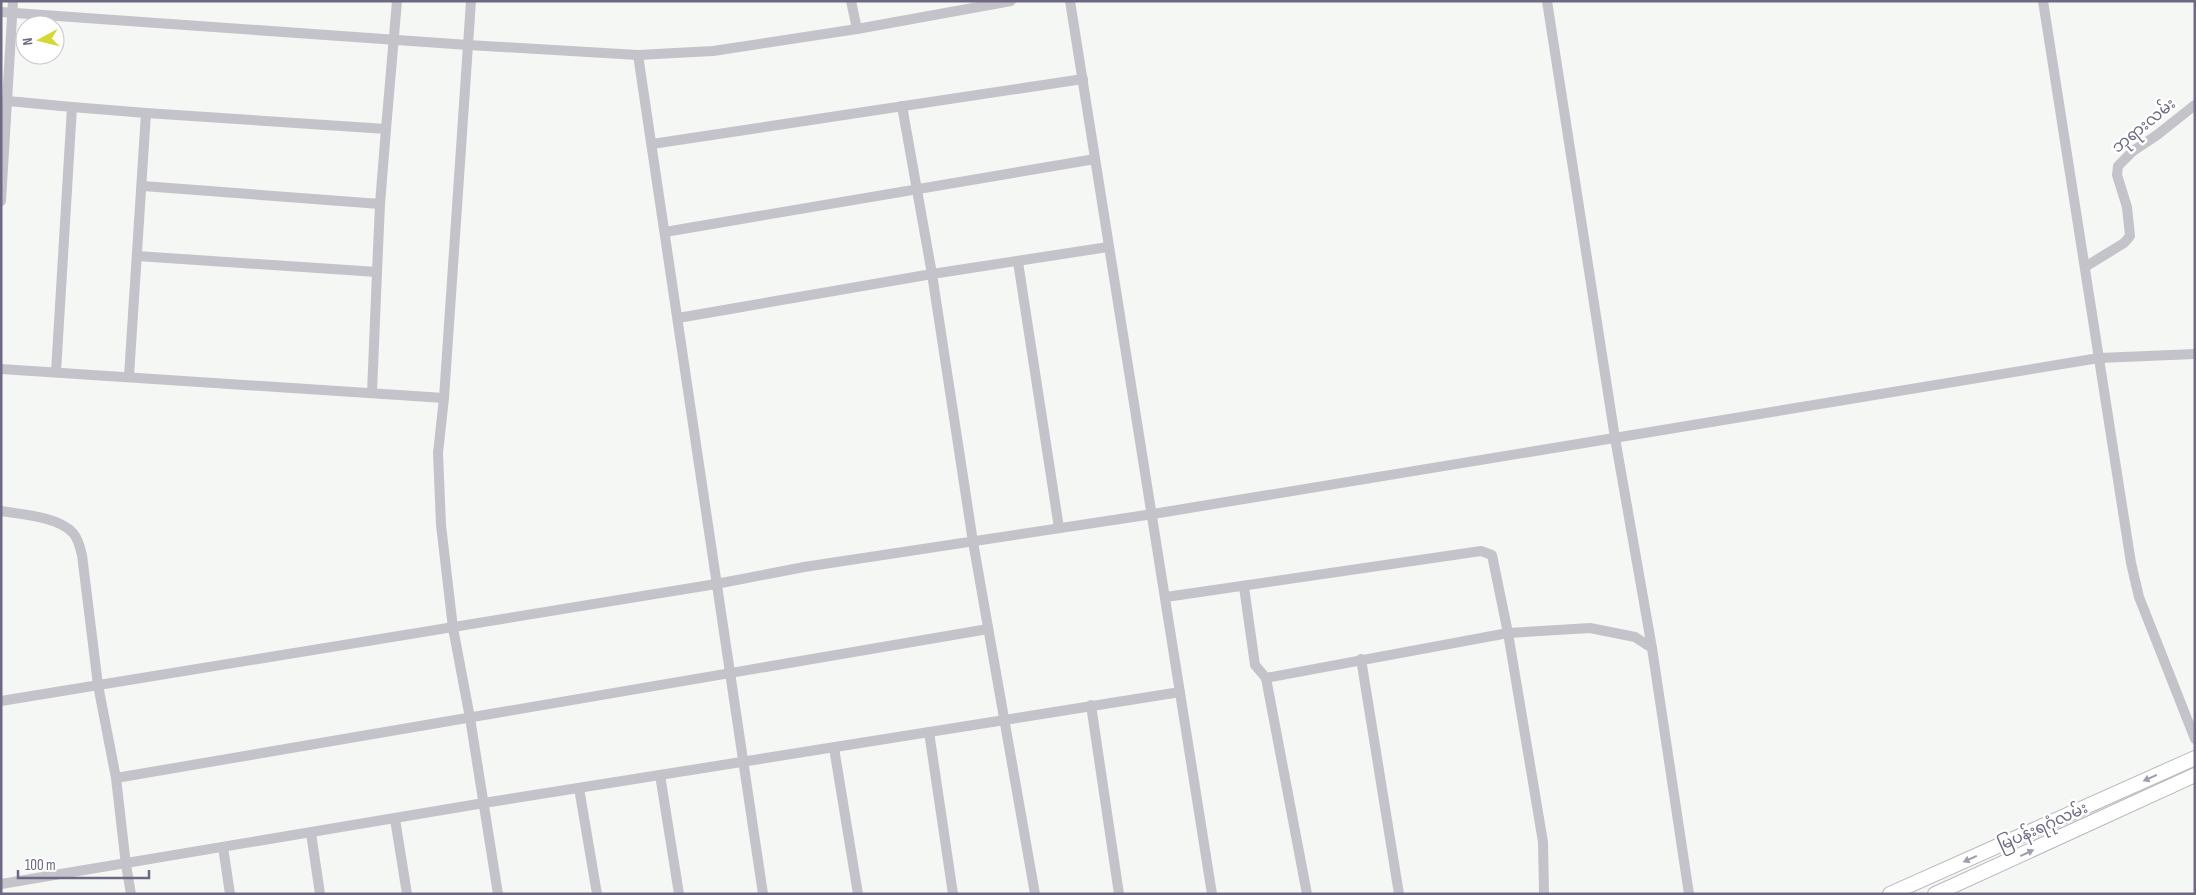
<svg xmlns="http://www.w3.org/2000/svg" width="2196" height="895" font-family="'Sofia Sans Condensed','Noto Sans Myanmar',sans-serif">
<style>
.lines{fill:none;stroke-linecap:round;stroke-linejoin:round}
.major-casing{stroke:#b8b6bd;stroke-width:16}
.minor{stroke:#c5c3ca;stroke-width:10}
.major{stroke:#fff;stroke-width:14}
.oneway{fill:#a19dae}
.labels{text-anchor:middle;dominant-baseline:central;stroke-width:5;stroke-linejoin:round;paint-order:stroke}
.street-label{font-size:16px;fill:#6e6883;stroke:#fff}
</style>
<rect width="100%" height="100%" fill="#f5f7f4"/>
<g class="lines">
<g class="major-casing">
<g id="major">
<polyline points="1890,894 2195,758"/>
<polyline points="1935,894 2195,775"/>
</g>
</g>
<g class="minor">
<polyline points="471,1 444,398 438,453 441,525 453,628 470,718 498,894"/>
<polyline points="851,1 857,29"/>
<polyline points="1070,1 1212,894"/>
<polyline points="1547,1 1615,438 1652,648 1689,894"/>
<polyline points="2043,1 2131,563 2139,597 2195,739"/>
<polyline points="1,12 468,45 638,55 713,51 857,29 1011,1"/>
<polyline points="638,55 763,894"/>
<polyline points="8,101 72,107 56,372"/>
<polyline points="902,106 932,274 973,542 1035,894"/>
<polyline points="72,107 146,113 129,376"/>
<polyline points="146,113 386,129 397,1"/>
<polyline points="652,144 1083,79"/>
<polyline points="143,186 380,204"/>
<polyline points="1,201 13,1"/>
<polyline points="665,232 1095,159"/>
<polyline points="137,256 377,272 380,204 386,129"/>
<polyline points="1018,262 1059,528"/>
<polyline points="2085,267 2124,243 2130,236 2127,207 2117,175 2118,166 2133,151 2157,135 2195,105"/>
<polyline points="678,318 932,274 1108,247"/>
<polyline points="1,369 444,398"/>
<polyline points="372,393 377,272"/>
<path d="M1,511c20,3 58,6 72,22 5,5 7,14 9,22l16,130 18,93 10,87 5,29"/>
<polyline points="1244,587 1255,665 1266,678"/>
<polyline points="1166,597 1481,551 1492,555 1508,633 1543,842 1544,894"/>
<polyline points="1361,659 1399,894"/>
<polyline points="1,701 716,584 804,567 1153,514 2099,358 2195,354"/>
<polyline points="1091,705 1119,894"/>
<polyline points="929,732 953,894"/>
<polyline points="834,748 858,894"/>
<polyline points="660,775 679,894"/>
<polyline points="116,778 988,629"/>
<polyline points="579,788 597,894"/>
<polyline points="395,819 407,894"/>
<polyline points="311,833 320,894"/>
<polyline points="223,847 230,894"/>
<polyline points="1,884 484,803 1180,692"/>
<polyline points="1307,894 1266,678 1508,633 1590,628 1635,637 1652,648"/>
</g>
<use href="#major" class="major"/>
</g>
<defs><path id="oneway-solid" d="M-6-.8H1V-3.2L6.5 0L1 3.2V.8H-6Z" transform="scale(1.25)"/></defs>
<g class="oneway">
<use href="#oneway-solid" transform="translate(2150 778) rotate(156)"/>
<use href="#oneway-solid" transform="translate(2027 853) rotate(-25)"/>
<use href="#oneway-solid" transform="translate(1970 859) rotate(156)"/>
</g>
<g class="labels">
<g class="street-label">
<text transform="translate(2144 126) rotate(-39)">ဘုရားလမ်း</text>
<text transform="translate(2043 827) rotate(-24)">မြပန်းရဂုံလမ်း</text>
</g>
</g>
<rect width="2196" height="895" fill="none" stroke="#6e6883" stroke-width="5"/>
<g transform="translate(40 40) rotate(263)"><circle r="24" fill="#ffffff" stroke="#c5c3cd"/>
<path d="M0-4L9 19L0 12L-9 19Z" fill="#d5d734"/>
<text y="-8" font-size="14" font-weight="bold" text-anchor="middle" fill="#6e6883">N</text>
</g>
<path d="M18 870v8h131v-8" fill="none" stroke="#6e6883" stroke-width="2.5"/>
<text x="25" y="870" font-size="15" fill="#6e6883" stroke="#ffffff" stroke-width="4" paint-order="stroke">100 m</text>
</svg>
